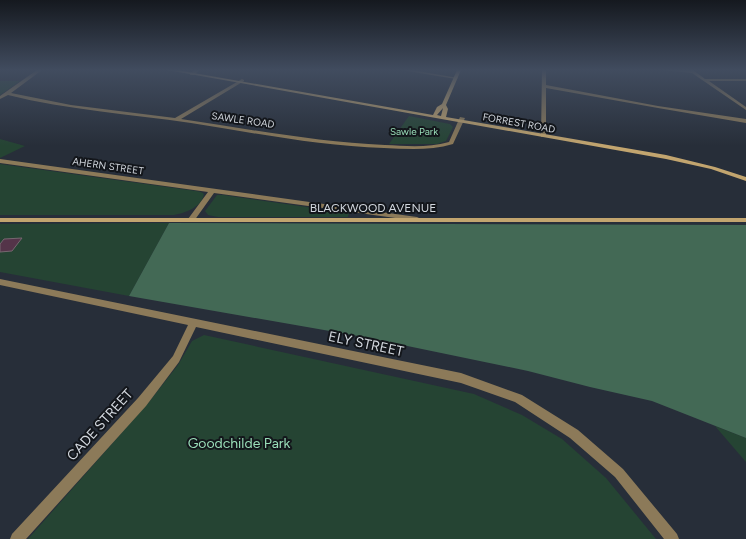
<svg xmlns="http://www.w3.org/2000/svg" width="746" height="539" font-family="Figtree,sans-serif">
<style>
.green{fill:#254433}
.forest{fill:#436955}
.building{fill:#543449;stroke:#766770}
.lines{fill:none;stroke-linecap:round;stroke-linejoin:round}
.street{fill:#8c7a59;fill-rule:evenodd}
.secondary{fill:#c2a56f;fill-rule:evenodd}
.labels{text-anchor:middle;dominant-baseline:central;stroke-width:4;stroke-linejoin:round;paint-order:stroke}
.far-street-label{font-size:10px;fill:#d2d7de;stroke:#13161b}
.far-park-label{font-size:10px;fill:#9adeb9;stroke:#13161b}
.street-label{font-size:12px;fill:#d2d7de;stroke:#13161b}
.near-street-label{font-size:14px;fill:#d2d7de;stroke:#13161b}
.near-park-label{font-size:14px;fill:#9adeb9;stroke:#13161b}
</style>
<rect width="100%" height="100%" fill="#272e39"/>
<g class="green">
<polygon points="0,81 20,81 0,95"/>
<polygon points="409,116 450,124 453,127 446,141 437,144 389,144"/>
<polygon points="0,139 25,146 0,158"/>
<path d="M0,164l196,27 5,1 3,2c-2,13 -19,19 -30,21h-174z"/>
<polygon points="217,195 223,195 349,213 348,217 218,217 208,215 205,211"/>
<polygon points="169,223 129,296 0,272 0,224"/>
<polygon points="204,335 474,394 522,415 562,439 606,478 656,539 28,539 149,402 178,365 192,341"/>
<polygon points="715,426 746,438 746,462"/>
</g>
<polygon class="forest" points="169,223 746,225 746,438 652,401 590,387 528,371 364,337 129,296"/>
<polygon class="building" points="22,238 12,251 0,252 0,244 4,239"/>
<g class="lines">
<g class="street">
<path d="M37,70h5l-31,23 60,12 104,13 67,-39 2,1v1l-63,38c68,10 135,23 204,26 21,1 43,3 64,-3l11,-25 5,1 -12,26c-23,7 -46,5 -69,4 -65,-2 -129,-15 -193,-25 -61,-9 -123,-13 -183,-28l-8,4v-3z"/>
<polygon points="195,70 200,70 194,75 190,75 190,73"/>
<polygon points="401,70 412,70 458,78 456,79"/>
<polygon points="542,70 546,70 546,85 658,106 746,119 746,123 658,108 546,88 546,136 541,137"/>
<polygon points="662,70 693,70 705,79 746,79 746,81 709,81 746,107 746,110 692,73"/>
<polygon points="0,159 417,217 421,219 417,221 214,193 194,221 192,221 188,219 208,192 0,163"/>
<polygon points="0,279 461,373 522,395 578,430 623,469 677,534 679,539 664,539 615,477 570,438 515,402 461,383 196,327 179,362 146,406 26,539 10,539 12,534 138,398 173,356 188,325 0,285"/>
</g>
<g class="secondary">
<path d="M167,70h10l256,45 4,-8 5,-3 15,-34h4l-15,35 2,4 -2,8 220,38 49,12 31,10v4l-35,-12 -45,-10zM443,108l-2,8 -4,-1z"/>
<rect x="0" y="218" width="746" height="4"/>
</g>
</g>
<linearGradient id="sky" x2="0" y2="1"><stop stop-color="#15191f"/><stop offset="0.48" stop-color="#414c5f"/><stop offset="1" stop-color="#414c5f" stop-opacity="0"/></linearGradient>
<rect width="746" height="146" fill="url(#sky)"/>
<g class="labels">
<g class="far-street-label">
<text transform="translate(243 120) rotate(8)">SAWLE ROAD</text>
<text transform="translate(519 123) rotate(10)">FORREST ROAD</text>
<text transform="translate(108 166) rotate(8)">AHERN STREET</text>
</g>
<g class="far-park-label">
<text x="414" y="131">Sawle Park</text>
</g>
<g class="street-label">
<text x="373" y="208">BLACKWOOD AVENUE</text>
</g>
<g class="near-street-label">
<text transform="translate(366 344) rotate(12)">ELY STREET</text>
<text transform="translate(100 425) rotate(-48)">CADE STREET</text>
</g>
<g class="near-park-label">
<text x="239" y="443">Goodchilde Park</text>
</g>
</g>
</svg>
